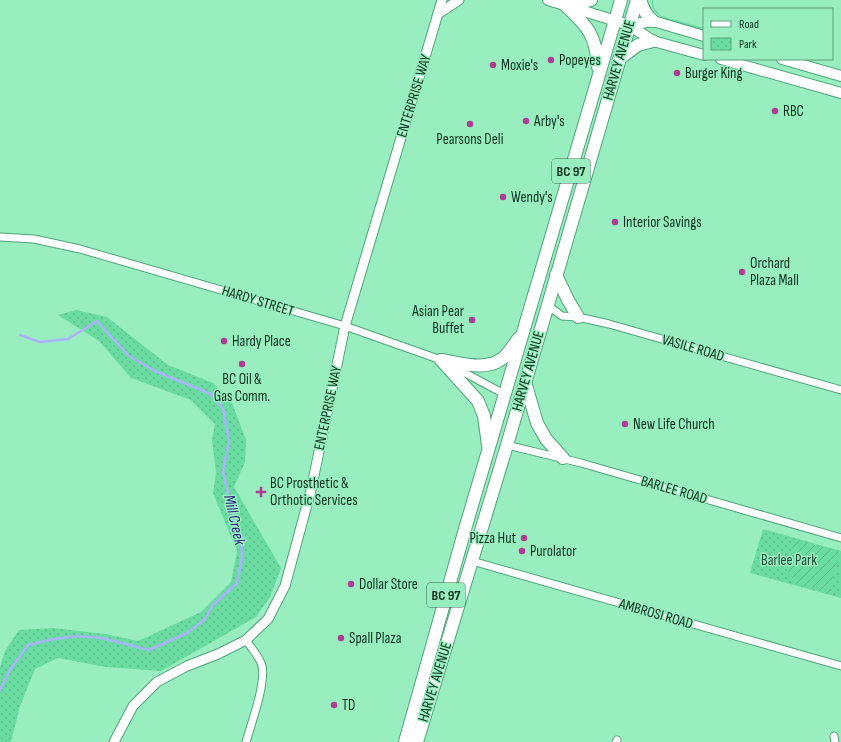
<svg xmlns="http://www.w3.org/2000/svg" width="841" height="742" font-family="'Sofia Sans Condensed',sans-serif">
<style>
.grass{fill:#6adba1}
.park{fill:url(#park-dots)}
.garden{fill:url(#garden-furrows)}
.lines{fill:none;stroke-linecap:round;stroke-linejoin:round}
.stream{stroke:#abb3ff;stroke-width:2.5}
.minor-casing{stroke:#4ea578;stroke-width:9}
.tertiary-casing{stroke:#4ea578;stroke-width:11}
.secondary-casing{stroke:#4ea578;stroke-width:12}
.trunk-casing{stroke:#4ea578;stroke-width:14}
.minor{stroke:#fff;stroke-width:7}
.tertiary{stroke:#fff;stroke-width:9}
.secondary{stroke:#fff;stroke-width:10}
.trunk{stroke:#fff;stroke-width:12}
.poi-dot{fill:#b03b93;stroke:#98eebe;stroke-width:1.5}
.labels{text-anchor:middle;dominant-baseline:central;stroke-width:3;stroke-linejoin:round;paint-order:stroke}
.shield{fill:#98eebe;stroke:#366a4f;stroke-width:1}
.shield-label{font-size:14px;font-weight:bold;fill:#0c311f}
.poi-label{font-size:15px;fill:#0c311f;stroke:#98eebe;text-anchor:start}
.street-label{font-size:15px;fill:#0c311f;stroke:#98eebe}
.park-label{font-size:15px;fill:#204f37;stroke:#98eebe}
.water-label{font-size:16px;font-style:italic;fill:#2e1f8a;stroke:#98eebe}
</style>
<defs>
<pattern id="park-dots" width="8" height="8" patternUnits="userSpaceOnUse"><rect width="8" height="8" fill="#6adba1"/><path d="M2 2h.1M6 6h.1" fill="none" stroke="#5bbc8a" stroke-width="1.8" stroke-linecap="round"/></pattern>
<pattern id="garden-furrows" width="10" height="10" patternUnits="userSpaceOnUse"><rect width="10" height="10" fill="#6adba1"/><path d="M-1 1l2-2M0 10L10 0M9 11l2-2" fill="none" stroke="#5bbc8a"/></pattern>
</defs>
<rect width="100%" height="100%" fill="#98eebe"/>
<path class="grass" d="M652,0h1l1,8 7,8 43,12v3c-15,-5 -56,-10 -52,-31z"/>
<g class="park">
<polygon points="76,310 107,317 168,365 213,383 232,403 246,440 245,462 234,487 281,568 270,597 256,617 161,671 106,667 58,658 35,669 20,706 11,742 0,742 0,667 5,651 19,630 53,628 105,634 138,641 201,612 231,582 237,551 213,493 216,473 212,440 215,424 191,400 131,378 99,341 58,315"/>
<polygon points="763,529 841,551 841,598 750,573"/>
</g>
<polygon class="garden" points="795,539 841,552 829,594 797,584 786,569"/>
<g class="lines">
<polyline class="stream" points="0,690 10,670 28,645 54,639 78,636 102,638 149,650 187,633 205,619 212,606 237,583 242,558 241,534 232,512 223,471 229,441 223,409 211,394 155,371 129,356 97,321 68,339 40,342 20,335"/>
<g class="minor-casing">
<g id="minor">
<polyline points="0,237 34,239 80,249 345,326 441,360 506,395"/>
<polyline points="547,305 562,316 578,317 609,324 841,390"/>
<polyline points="507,445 581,463 841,538"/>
<polyline points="472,561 841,666"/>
<path d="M246,640c5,8 14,17 16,26 4,18 -11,58 -16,76"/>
<polyline points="834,736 835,742"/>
<polyline points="616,742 617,740"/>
</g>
</g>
<g class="tertiary-casing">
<g id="tertiary">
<polyline points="438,14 459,0"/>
<polyline points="114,742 133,706 157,682 187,666 218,654 246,640 268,619 285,586 311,490 345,326 442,0"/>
</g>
</g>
<g class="secondary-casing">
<g id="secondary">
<polyline points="548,0 629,25 653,41 704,55"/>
<polyline points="629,25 653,21 704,36"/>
<polyline points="721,59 841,93"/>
<polyline points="782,59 841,76"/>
</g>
</g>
<g class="trunk-casing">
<g id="trunk">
<path d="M640,0c3,8 6,16 13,21"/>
<path d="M565,5c22,21 31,29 33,62"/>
<polyline points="565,5 591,0"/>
<polyline points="619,59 638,45 653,41"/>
<polyline points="556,275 568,300 578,317"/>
<polyline points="441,360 478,401 484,416 488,445"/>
<path d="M441,360c20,3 45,12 62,-2 6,-5 11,-14 16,-20"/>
<polyline points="525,382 537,423 546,439 563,458"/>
<polyline points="405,742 465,529 621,0"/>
<polyline points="417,742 507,445 637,0"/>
</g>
</g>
<use href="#minor" class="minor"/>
<use href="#tertiary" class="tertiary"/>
<use href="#secondary" class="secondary"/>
<use href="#trunk" class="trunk"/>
</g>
<g class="poi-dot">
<circle cx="551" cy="60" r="4"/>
<circle cx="493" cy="65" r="4"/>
<circle cx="677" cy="73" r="4"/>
<circle cx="775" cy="111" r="4"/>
<circle cx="526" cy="121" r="4"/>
<circle cx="470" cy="124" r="4"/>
<circle cx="503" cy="197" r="4"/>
<circle cx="615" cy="222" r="4"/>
<circle cx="742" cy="272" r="4"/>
<circle cx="472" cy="320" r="4"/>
<circle cx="224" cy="341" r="4"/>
<circle cx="242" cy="364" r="4"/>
<circle cx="625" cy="424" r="4"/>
<path d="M259 486h4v4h4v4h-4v4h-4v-4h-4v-4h4z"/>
<circle cx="524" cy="538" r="4"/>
<circle cx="522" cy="551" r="4"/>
<circle cx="351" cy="584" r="4"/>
<circle cx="341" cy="638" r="4"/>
<circle cx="334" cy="705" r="4"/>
</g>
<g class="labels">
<g class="shield">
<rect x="552" y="159" width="38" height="24" rx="3"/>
<rect x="427" y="583" width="38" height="24" rx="3"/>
</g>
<g class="shield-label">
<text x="571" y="171">BC 97</text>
<text x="446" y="595">BC 97</text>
</g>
<g class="poi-label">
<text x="559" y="60">Popeyes</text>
<text x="501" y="65">Moxie's</text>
<text x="685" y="73">Burger King</text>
<text x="783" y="111">RBC</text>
<text x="534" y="121">Arby's</text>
<text x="470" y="139" text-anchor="middle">Pearsons Deli</text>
<text x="511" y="197">Wendy's</text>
<text x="623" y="222">Interior Savings</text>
<text x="750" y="263">Orchard<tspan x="750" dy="17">Plaza Mall</tspan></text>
<text x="464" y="311" text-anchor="end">Asian Pear<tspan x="464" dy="17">Buffet</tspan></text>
<text x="232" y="341">Hardy Place</text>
<text x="242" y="379" text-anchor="middle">BC Oil &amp;<tspan x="242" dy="17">Gas Comm.</tspan></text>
<text x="633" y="424">New Life Church</text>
<text x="270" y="483">BC Prosthetic &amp;<tspan x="270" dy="17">Orthotic Services</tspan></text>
<text x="516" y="538" text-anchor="end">Pizza Hut</text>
<text x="530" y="551">Purolator</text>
<text x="359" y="584">Dollar Store</text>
<text x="349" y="638">Spall Plaza</text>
<text x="342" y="705">TD</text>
</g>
<g class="street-label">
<text transform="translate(619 60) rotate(-74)">HARVEY AVENUE</text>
<text transform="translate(414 96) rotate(-73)">ENTERPRISE WAY</text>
<text transform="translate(258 301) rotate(17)">HARDY STREET</text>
<text transform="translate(693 348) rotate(16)">VASILE ROAD</text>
<text transform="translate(528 371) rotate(-74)">HARVEY AVENUE</text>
<text transform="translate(328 408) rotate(-78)">ENTERPRISE WAY</text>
<text transform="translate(674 490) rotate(16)">BARLEE ROAD</text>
<text transform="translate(656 614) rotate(16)">AMBROSI ROAD</text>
<text transform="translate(435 682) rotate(-73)">HARVEY AVENUE</text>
</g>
<g class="park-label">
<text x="789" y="560">Barlee Park</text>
</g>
<g class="water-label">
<text transform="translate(234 520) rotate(77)">Mill Creek</text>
</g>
</g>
<rect x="703" y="8" width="130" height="52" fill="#98eebe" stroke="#60a27e"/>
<rect x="711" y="21" width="20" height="6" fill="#ffffff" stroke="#60a27e"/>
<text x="739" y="28" font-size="12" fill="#0c311f">Road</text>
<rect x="711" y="38" width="20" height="12" fill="url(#park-dots)" stroke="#60a27e"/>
<text x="739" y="48" font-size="12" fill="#0c311f">Park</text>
</svg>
